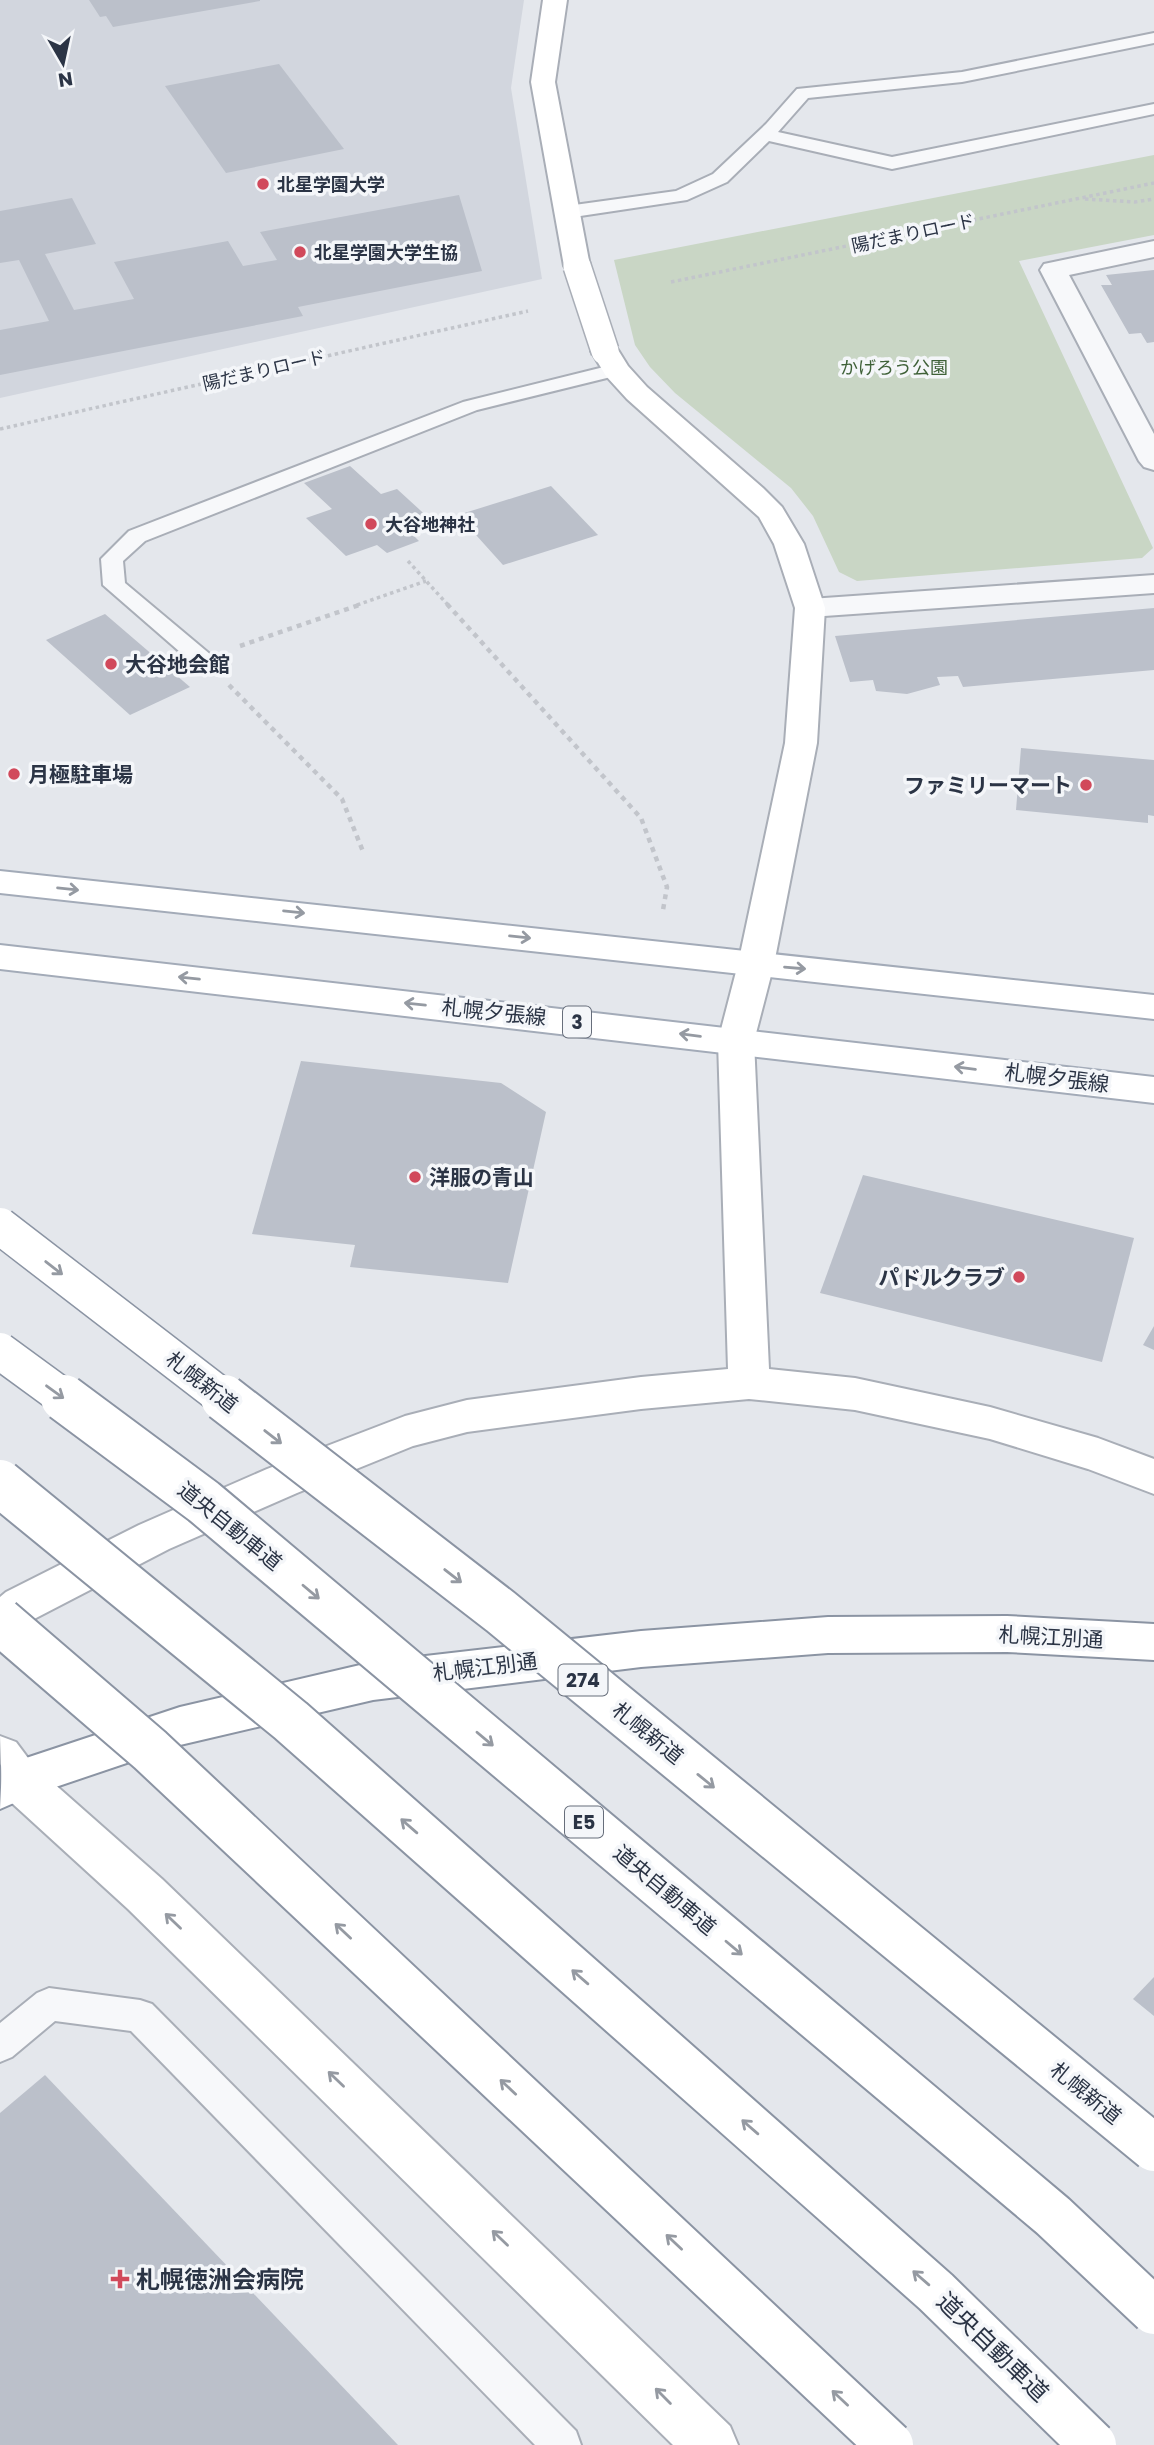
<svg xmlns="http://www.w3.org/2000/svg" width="1154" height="2445" font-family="Poppins,'Noto Sans JP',sans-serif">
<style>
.built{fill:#d2d6de}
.green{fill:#c9d6c5}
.building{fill:#bbc0ca}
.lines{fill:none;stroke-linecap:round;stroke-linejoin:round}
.lane-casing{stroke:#a9aeb7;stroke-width:4}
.street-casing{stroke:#a9aeb7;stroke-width:4}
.secondary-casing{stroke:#a9aeb7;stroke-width:4}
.primary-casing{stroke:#a3abb8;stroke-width:4}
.highway-casing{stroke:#8b94a3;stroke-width:4}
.path-far1{stroke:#c2c5cb;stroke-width:3.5;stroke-dasharray:3.5 3.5;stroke-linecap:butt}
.path{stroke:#c2c5cb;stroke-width:4.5;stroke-dasharray:5 5;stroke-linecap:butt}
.lane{fill:#f7f8fa;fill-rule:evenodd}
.street{fill:#f7f8fa;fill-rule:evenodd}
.secondary{fill:#fff;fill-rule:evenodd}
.primary{fill:#fff;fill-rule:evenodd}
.highway{fill:#fff;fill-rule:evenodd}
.secondary-bridge-casing{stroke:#a9aeb7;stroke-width:30;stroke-linecap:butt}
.highway-bridge-far1-casing{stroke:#8b94a3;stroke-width:39;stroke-linecap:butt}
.highway-bridge-casing{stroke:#8b94a3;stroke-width:50;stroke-linecap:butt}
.secondary-bridge{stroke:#fff;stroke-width:27}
.highway-bridge-far1{stroke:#fff;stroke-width:36}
.highway-bridge{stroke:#fff;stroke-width:46}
.oneway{stroke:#959aa2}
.poi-dot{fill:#d1495b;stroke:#f4f6f9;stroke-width:2.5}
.labels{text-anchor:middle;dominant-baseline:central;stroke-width:7;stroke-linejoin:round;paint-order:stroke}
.far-poi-label{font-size:18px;font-weight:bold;fill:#2b3445;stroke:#f4f6f9;text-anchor:start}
.far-street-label{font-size:18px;fill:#2b3445;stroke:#f4f6f9}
.far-park-label{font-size:18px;fill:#3f6138;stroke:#f4f6f9}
.shield{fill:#f4f6f9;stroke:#676e7b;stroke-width:2}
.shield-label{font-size:19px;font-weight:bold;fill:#2b3445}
.poi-label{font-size:21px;font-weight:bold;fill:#2b3445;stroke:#f4f6f9;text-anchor:start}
.street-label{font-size:21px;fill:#2b3445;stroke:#f4f6f9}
.near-poi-label{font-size:24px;font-weight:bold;fill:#2b3445;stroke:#f4f6f9;text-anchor:start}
.near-street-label{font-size:24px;fill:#2b3445;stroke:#f4f6f9}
</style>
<rect width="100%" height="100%" fill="#e4e7ec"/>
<polygon class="built" points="0,0 524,0 511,88 542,279 0,398"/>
<polygon class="green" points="1154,155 1154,235 1019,261 1153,548 1142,558 857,581 839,572 813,516 791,488 675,393 650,367 635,345 614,260"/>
<g class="building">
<polygon points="89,0 260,0 260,1 113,27 106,16 100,17"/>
<polygon points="279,64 344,149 226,173 165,86"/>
<polygon points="459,195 482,271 298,307 303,316 0,375 0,330 49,321 19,260 0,263 0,211 72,198 96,244 45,254 74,310 134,299 114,262 228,241 243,266 277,260 260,232"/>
<polygon points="1154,270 1154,342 1147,343 1141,333 1129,334 1101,285 1112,285 1106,275"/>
<polygon points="350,466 381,494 397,489 432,521 408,530 419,541 387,553 377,545 346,556 306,518 332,509 304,483"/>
<polygon points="551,486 598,535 503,565 458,515"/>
<polygon points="1154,608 1154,670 963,687 958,676 937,677 940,685 907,694 876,691 873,680 850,682 835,636"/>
<polygon points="105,614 190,687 130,715 46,640"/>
<polygon points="1021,748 1154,760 1154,816 1148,815 1148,823 1016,810"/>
<polygon points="301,1061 501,1083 546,1112 508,1283 350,1267 355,1245 252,1234"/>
<polygon points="863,1175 1134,1238 1102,1362 820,1293"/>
<polygon points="1154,1326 1154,1350 1143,1345"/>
<polygon points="1154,1977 1154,2016 1133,1999"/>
<polygon points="45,2075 398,2445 0,2445 0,2113"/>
</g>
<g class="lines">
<g class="lane-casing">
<g id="lane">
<polygon points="1154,33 1154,43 962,82 808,98 778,132 892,157 1154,104 1154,114 892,169 769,141 727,182 687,200 567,218 558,212 567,206 676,191 713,174 766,124 797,89 962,72"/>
<polygon points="616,364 623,366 626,370 623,374 477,410 145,541 123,561 125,583 211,655 214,660 211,665 195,665 103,585 101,559 129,531 463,402"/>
<polygon points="49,1988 140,2000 152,2004 576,2431 581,2445 535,2445 131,2031 55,2021 12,2057 0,2062 0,2023 37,1993"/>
</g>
</g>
<g class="street-casing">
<g id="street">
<polygon points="1154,241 1154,257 1069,275 1154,434 1154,470 1144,467 1139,461 1040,270 1044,264"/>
<polygon points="1154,575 1154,593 810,617 799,615 795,608 799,601 810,599"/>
</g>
</g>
<g class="secondary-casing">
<g id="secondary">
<polygon points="543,0 567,0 555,82 590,266 586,272 577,274 568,272 564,266 531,82"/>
<polygon points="605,343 615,345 628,366 647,387 763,488 782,507 804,544 825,608 817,743 774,964 754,1041 769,1369 855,1378 990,1407 1098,1438 1154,1459 1154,1494 1088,1469 990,1439 855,1410 749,1399 641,1409 467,1432 413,1446 297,1493 169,1549 36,1618 15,1634 0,1639 0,1597 6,1592 139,1525 267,1469 405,1416 467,1400 641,1377 728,1369 718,1041 738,964 785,743 795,608 774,544 759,517 627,399 606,376 591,351 595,345"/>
<polygon points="0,1736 16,1742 34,1766 162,1879 730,2426 738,2445 673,2445 128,1909 2,1794"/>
</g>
</g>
<g class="primary-casing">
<g id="primary">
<polygon points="0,871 1154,995 1154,1019 0,893"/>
<polygon points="0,945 1154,1077 1154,1103 0,969"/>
</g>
</g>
<g class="highway-casing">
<polygon id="highway" points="1007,1616 1154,1624 1154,1660 1007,1652 828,1653 641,1667 373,1700 180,1745 32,1795 0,1809 2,1766 180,1707 373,1662 641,1631 828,1617"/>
</g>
<g class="path-far1">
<polyline points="1085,199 1135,202 1154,199"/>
<polyline points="671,282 1154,183"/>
<polyline points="0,429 528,311"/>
<polyline points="408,561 448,605"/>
<polyline points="357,605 426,581"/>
</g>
<g class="path">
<polyline points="447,604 641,818 667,887 663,910"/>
<polyline points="240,646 362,604"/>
<polyline points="229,685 342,799 364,854"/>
</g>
<use href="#lane" class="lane"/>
<use href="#street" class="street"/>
<use href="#secondary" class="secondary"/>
<use href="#primary" class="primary"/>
<use href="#highway" class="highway"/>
<g class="secondary-bridge-casing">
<polyline id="secondary-bridge" points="577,266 605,351"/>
</g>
<g class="highway-bridge-far1-casing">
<g id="highway-bridge-far1">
<polyline points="0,1226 226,1400"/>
<polyline points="0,1351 67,1400"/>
</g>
</g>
<g class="highway-bridge-casing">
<g id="highway-bridge">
<polyline points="64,1398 204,1502 1053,2216 1154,2311"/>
<polyline points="224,1398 501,1612 1154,2148"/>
<polyline points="0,1483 291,1721 936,2292 1093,2445"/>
<polyline points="0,1621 150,1750 890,2445"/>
</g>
</g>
<use href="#secondary-bridge" class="secondary-bridge"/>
<use href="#highway-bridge-far1" class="highway-bridge-far1"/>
<use href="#highway-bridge" class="highway-bridge"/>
</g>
<defs><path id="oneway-shaft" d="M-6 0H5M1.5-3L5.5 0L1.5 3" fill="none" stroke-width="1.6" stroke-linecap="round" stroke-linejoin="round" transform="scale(1.75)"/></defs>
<g class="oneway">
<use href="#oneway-shaft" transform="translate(68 889) rotate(6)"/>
<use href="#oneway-shaft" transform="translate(294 912) rotate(6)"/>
<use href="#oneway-shaft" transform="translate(520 937) rotate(6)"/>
<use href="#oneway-shaft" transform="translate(795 968) rotate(5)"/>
<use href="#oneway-shaft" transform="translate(189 978) rotate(-174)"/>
<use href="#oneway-shaft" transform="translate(415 1004) rotate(-174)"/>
<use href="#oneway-shaft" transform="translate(690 1035) rotate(-173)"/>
<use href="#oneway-shaft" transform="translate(965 1068) rotate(-173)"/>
<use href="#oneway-shaft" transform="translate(54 1268) rotate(38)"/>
<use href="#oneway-shaft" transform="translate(55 1392) rotate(36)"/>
<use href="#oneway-shaft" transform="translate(273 1437) rotate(38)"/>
<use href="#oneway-shaft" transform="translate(453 1576) rotate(38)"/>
<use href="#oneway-shaft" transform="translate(311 1592) rotate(40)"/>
<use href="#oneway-shaft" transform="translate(485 1739) rotate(40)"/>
<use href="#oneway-shaft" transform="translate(706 1781) rotate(39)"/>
<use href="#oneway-shaft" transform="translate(409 1826) rotate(-139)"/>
<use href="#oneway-shaft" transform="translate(173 1921) rotate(-136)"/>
<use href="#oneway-shaft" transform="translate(343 1931) rotate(-137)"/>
<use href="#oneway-shaft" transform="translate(734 1948) rotate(40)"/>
<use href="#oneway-shaft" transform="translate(580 1977) rotate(-139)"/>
<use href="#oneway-shaft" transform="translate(336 2079) rotate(-136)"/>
<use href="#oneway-shaft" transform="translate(508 2087) rotate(-137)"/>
<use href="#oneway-shaft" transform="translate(750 2127) rotate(-139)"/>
<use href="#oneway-shaft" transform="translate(500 2238) rotate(-136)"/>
<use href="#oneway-shaft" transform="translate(674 2242) rotate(-137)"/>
<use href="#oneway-shaft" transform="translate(921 2278) rotate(-139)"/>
<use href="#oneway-shaft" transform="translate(663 2396) rotate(-135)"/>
<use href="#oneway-shaft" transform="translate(840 2398) rotate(-137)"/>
</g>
<g class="poi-dot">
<circle cx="263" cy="184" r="7"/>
<circle cx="300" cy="252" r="7"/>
<circle cx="371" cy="524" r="7"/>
<circle cx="111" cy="664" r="7"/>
<circle cx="14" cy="774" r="7"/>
<circle cx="1086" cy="785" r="7"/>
<circle cx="415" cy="1177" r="7"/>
<circle cx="1019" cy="1277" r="7"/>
<path d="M116.5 2268.5h7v7h7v7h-7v7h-7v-7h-7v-7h7z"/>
</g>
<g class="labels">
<g class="far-poi-label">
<text x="277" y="184">北星学園大学</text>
<text x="314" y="252">北星学園大学生協</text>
<text x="385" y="524">大谷地神社</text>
</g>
<g class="far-street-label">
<text transform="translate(913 233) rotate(-12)">陽だまりロード</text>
<text transform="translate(264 370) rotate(-13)">陽だまりロード</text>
</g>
<g class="far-park-label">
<text x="894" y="367">かげろう公園</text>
</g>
<g class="shield">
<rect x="563" y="1006.5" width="28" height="31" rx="5"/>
<rect x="558.5" y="1664.5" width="49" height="31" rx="5"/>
<rect x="565" y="1806.5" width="38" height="31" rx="5"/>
</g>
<g class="shield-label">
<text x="577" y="1022">3</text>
<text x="583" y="1680">274</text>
<text x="584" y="1822">E5</text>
</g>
<g class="poi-label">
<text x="125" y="664">大谷地会館</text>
<text x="28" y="774">月極駐車場</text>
<text x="1072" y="785" text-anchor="end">ファミリーマート</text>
<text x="429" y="1177">洋服の青山</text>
<text x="1005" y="1277" text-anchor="end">パドルクラブ</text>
</g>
<g class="street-label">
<text transform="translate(494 1012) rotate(6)">札幌夕張線</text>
<text transform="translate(1057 1078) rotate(7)">札幌夕張線</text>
<text transform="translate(202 1382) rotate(38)">札幌新道</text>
<text transform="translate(230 1526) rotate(39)">道央自動車道</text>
<text transform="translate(1051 1637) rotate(3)">札幌江別通</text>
<text transform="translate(485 1667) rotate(-7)">札幌江別通</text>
<text transform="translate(648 1733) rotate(39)">札幌新道</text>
<text transform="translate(665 1890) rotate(40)">道央自動車道</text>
<text transform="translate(1086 2093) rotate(39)">札幌新道</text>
</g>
<g class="near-poi-label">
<text x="136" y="2279">札幌徳洲会病院</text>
</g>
<g class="near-street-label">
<text transform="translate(993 2347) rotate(44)">道央自動車道</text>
</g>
</g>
<g transform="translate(63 63) rotate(171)" stroke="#f4f6f9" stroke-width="5" paint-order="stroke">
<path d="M0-5L12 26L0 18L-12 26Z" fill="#2b3445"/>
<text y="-10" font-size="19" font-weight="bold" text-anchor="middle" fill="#2b3445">N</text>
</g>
</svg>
